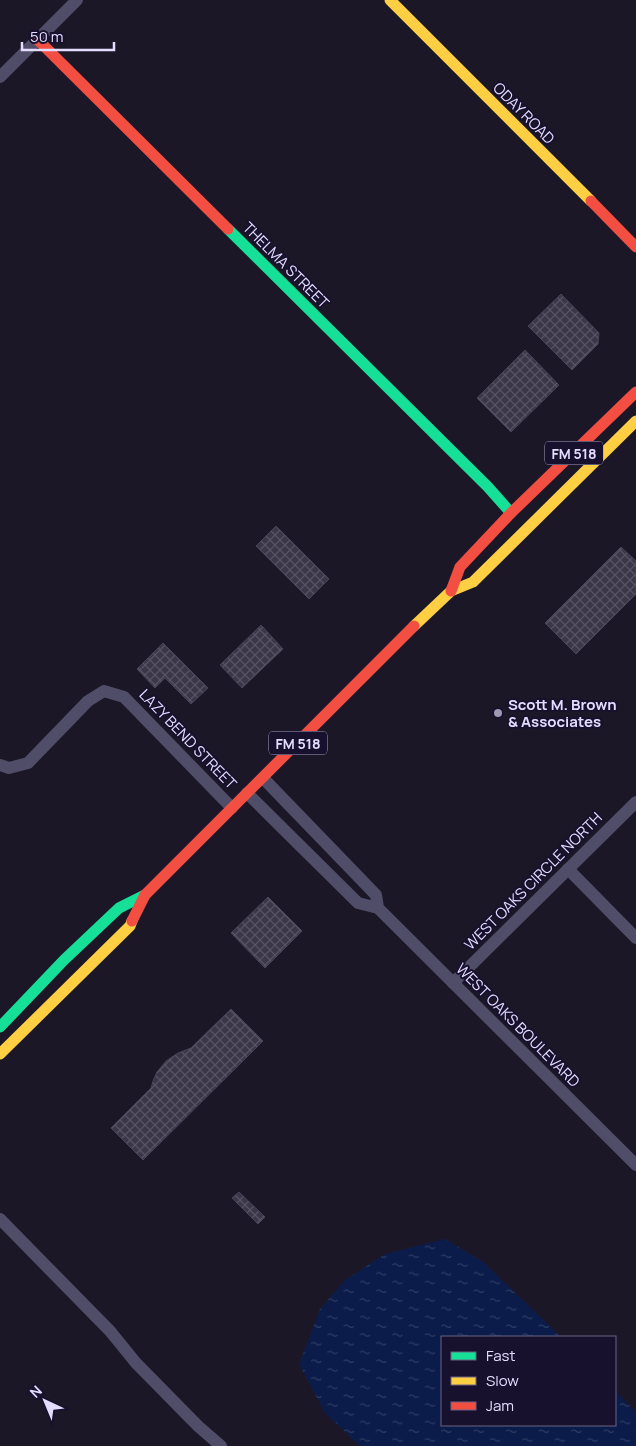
<svg xmlns="http://www.w3.org/2000/svg" width="636" height="1446" font-family="Manrope,sans-serif">
<style>
.water{fill:url(#water-ripples)}
.building{fill:url(#building-cross-hatch);stroke:#494259}
.lines{fill:none;stroke-linecap:round;stroke-linejoin:round}
.street{stroke:#504d68;stroke-width:12}
.fast{stroke:#16e098;stroke-width:11}
.slow{stroke:#ffcf43;stroke-width:11}
.jam{stroke:#f24e42;stroke-width:11}
.poi-dot{fill:#9e98b3;stroke:#18112d;stroke-width:2}
.labels{text-anchor:middle;dominant-baseline:central;stroke-width:4;stroke-linejoin:round;paint-order:stroke}
.shield{fill:#18112d;stroke:#a7a0c0;stroke-width:1}
.shield-label{font-size:14px;font-weight:bold;fill:#e4ddff}
.street-label{font-size:15px;fill:#e4ddff;stroke:#18112d}
.poi-label{font-size:15px;font-weight:bold;fill:#e4ddff;stroke:#18112d;text-anchor:start}
</style>
<defs>
<pattern id="water-ripples" width="26" height="14" patternUnits="userSpaceOnUse" patternTransform="scale(1.25)"><rect width="26" height="14" fill="#0b1c4a"/><path d="M2 4q2-2 4 0t4 0M15 11q2-2 4 0t4 0" fill="none" stroke="#2e3d65"/></pattern>
<pattern id="building-cross-hatch" width="8" height="8" patternUnits="userSpaceOnUse" patternTransform="scale(1.25)"><rect width="8" height="8" fill="#3b3648"/><path d="M0 0l8 8M0 8l8-8" fill="none" stroke="#575363"/></pattern>
</defs>
<rect width="100%" height="100%" fill="#1c1727"/>
<polygon class="water" points="445,1239 482,1261 561,1337 442,1337 442,1425 615,1425 615,1391 636,1412 636,1446 360,1446 325,1413 299,1364 320,1309 344,1281 385,1254"/>
<g class="building">
<polygon points="561,294 599,333 598,344 572,370 528,326"/>
<polygon points="525,350 559,385 511,432 477,398"/>
<polygon points="276,526 329,579 309,599 256,546"/>
<polygon points="621,547 636,561 636,594 576,654 545,623"/>
<polygon points="261,625 283,649 242,688 220,665"/>
<polygon points="163,643 208,688 191,704 165,678 155,688 137,669"/>
<polygon points="268,897 302,931 265,968 231,933"/>
<polygon points="231,1009 263,1041 143,1160 111,1128 151,1088 153,1081 157,1072 166,1061 178,1053 191,1048"/>
<polygon points="239,1192 265,1217 258,1224 232,1198"/>
</g>
<g class="lines">
<g class="street">
<polyline points="0,77 77,0"/>
<polyline points="0,765 9,768 28,763 88,701 104,691 124,697 232,808"/>
<polyline points="263,778 376,895 378,908"/>
<polyline points="247,793 358,903 378,908 636,1165"/>
<polyline points="568,869 636,938"/>
<polyline points="453,983 636,802"/>
<polyline points="0,1219 110,1331 136,1363 198,1426 221,1446"/>
</g>
<g class="fast">
<polyline points="228,229 488,487 511,513"/>
<polyline points="0,1027 64,960 119,908 145,895"/>
</g>
<g class="slow">
<polyline points="390,0 591,201"/>
<polyline points="414,626 451,591 473,582 636,421"/>
<polyline points="0,1054 130,926 132,921"/>
</g>
<g class="jam">
<polyline points="38,40 228,229"/>
<polyline points="591,201 636,247"/>
<polyline points="451,591 460,567 511,513 636,392"/>
<polyline points="132,921 145,895 414,626"/>
</g>
</g>
<circle class="poi-dot" cx="498" cy="713" r="5"/>
<g class="labels">
<g class="shield">
<rect x="545" y="441.5" width="58" height="23" rx="4"/>
<rect x="269" y="731.5" width="58" height="23" rx="4"/>
</g>
<g class="shield-label">
<text x="574" y="453">FM 518</text>
<text x="298" y="743">FM 518</text>
</g>
<g class="street-label">
<text transform="translate(524 113) rotate(45)">ODAY ROAD</text>
<text transform="translate(286 265) rotate(45)">THELMA STREET</text>
<text transform="translate(188 739) rotate(46)">LAZY BEND STREET</text>
<text transform="translate(533 881) rotate(-45)">WEST OAKS CIRCLE NORTH</text>
<text transform="translate(518 1025) rotate(45)">WEST OAKS BOULEVARD</text>
</g>
<g class="poi-label">
<text x="508" y="704">Scott M. Brown<tspan x="508" dy="17">&amp; Associates</tspan></text>
</g>
</g>
<rect x="441" y="1336" width="175" height="90" fill="#18112d" stroke="#6a6381"/>
<rect x="451" y="1352" width="25" height="8" fill="#16e098" stroke="#6a6381"/>
<text x="486" y="1361" font-size="15" fill="#e4ddff">Fast</text>
<rect x="451" y="1377" width="25" height="8" fill="#ffcf43" stroke="#6a6381"/>
<text x="486" y="1386" font-size="15" fill="#e4ddff">Slow</text>
<rect x="451" y="1402" width="25" height="8" fill="#f24e42" stroke="#6a6381"/>
<text x="486" y="1411" font-size="15" fill="#e4ddff">Jam</text>
<g transform="translate(45 1401) rotate(316)" stroke="#18112d" stroke-width="4" paint-order="stroke">
<path d="M0-4L9 19L0 12L-9 19Z" fill="#e4ddff"/>
<text y="-8" font-size="14" font-weight="bold" text-anchor="middle" fill="#e4ddff">N</text>
</g>
<path d="M22 42v8h92v-8" fill="none" stroke="#e4ddff" stroke-width="2.5"/>
<text x="30" y="42" font-size="15" fill="#e4ddff" stroke="#18112d" stroke-width="4" paint-order="stroke">50 m</text>
</svg>
